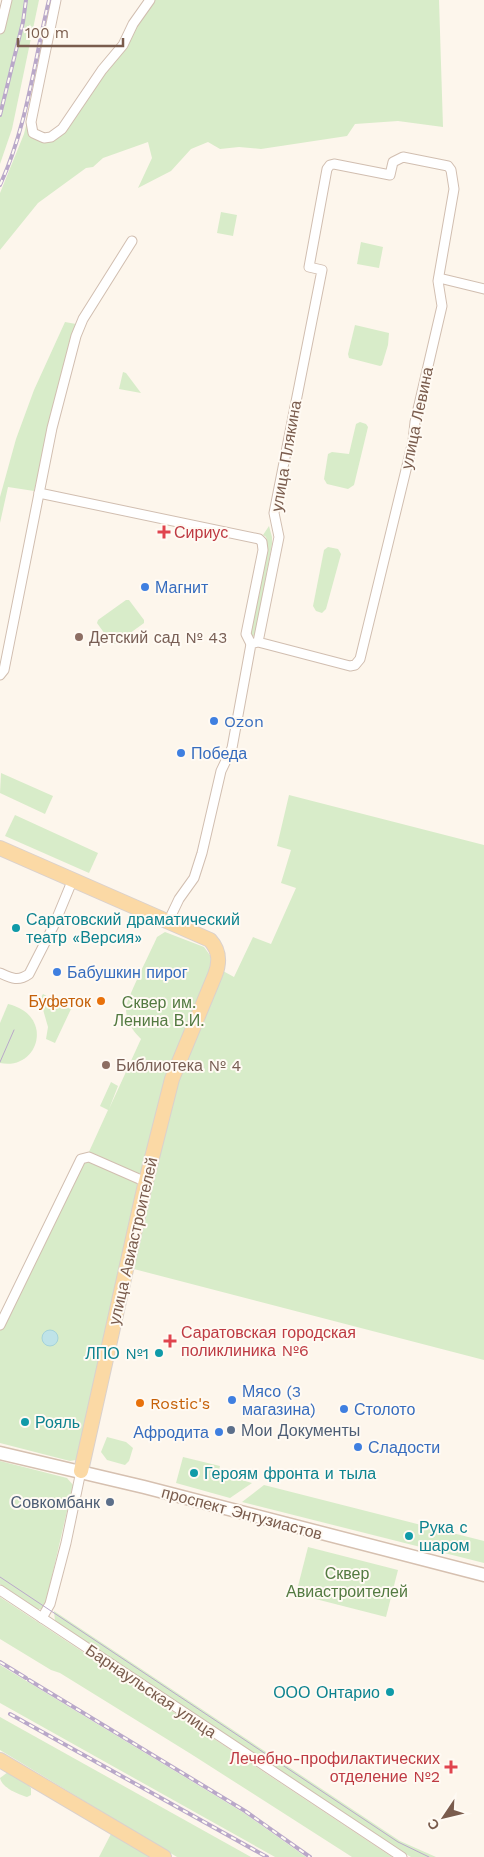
<svg xmlns="http://www.w3.org/2000/svg" width="484" height="1857" font-family="'Work Sans',sans-serif">
<style>
.green{fill:#d8ecc9}
.water{fill:#bfe3e8;stroke:#a5d3da}
.lines{fill:none;stroke-linecap:round;stroke-linejoin:round}
.minor-casing{stroke:#d1beb0;stroke-width:11}
.secondary-casing{stroke:#d6c0b0;stroke-width:15}
.primary-casing{stroke:#dad1cd;stroke-width:16}
.minor{stroke:#fff;stroke-width:9}
.secondary{stroke:#fff;stroke-width:12}
.primary{stroke:#fbd9a5;stroke-width:14}
.tram{stroke:#b9a8c9;stroke-width:1}
.rail-casing{stroke:#b9a8c9;stroke-width:4}
.rail{stroke:#fffaf3;stroke-width:2;stroke-dasharray:5.5;stroke-linecap:butt}
.health-dot{fill:#e0444e;stroke:#fffaf3;stroke-width:2}
.shop-dot{fill:#3f7fe0;stroke:#fffaf3;stroke-width:2}
.education-dot{fill:#8d6e63;stroke:#fffaf3;stroke-width:2}
.culture-dot{fill:#0f9aa8;stroke:#fffaf3;stroke-width:2}
.food-dot{fill:#e8710a;stroke:#fffaf3;stroke-width:2}
.service-dot{fill:#5c6f8a;stroke:#fffaf3;stroke-width:2}
.labels{text-anchor:middle;dominant-baseline:central;stroke-width:4;stroke-linejoin:round;paint-order:stroke}
.street-label{font-size:16px;fill:#7a5c4d;stroke:#fffaf3}
.health-label{font-size:16px;fill:#be3a42;stroke:#fffaf3;text-anchor:start}
.shop-label{font-size:16px;fill:#366cbe;stroke:#fffaf3;text-anchor:start}
.education-label{font-size:16px;fill:#785e54;stroke:#fffaf3;text-anchor:start}
.culture-label{font-size:16px;fill:#0d838f;stroke:#fffaf3;text-anchor:start}
.food-label{font-size:16px;fill:#c56008;stroke:#fffaf3;text-anchor:end}
.park-label{font-size:16px;fill:#537a41;stroke:#fffaf3}
.service-label{font-size:16px;fill:#4e5e75;stroke:#fffaf3;text-anchor:start}
</style>
<rect width="100%" height="100%" fill="#fdf6ec"/>
<g class="green">
<polygon points="9,0 39,0 12,129 0,164 0,35"/>
<polygon points="152,0 439,0 443,127 398,121 355,124 347,136 261,149 239,147 220,149 208,142 191,149 171,171 138,188 152,158 148,142 103,158 93,167 86,168 38,203 0,250 0,193 24,134 31,105 29,127 51,140"/>
<polygon points="221,212 237,215 233,236 217,233"/>
<polygon points="361,242 383,247 379,268 357,264"/>
<polygon points="65,322 76,324 34,491 8,487 0,523 0,497 16,439 34,390"/>
<polygon points="355,325 389,333 388,345 382,365 380,366 349,358 348,354"/>
<polygon points="123,372 126,373 141,393 119,389"/>
<polygon points="360,422 366,424 368,427 354,485 348,489 327,484 324,479 328,454 332,452 349,454 356,424"/>
<polygon points="269,526 272,537 272,544 255,635 252,637 249,633 267,541 266,537 263,535"/>
<polygon points="328,547 338,549 341,554 326,609 322,613 316,611 313,606 324,550"/>
<polygon points="126,600 129,600 144,620 144,623 115,644 112,644 97,623 98,620"/>
<polygon points="1,773 53,796 45,814 0,793"/>
<polygon points="289,795 484,845 484,1360 130,1268 176,1080 223,971 234,977 253,937 271,944 296,888 281,883 291,850 277,846"/>
<polygon points="15,815 98,853 89,873 5,836"/>
<path d="M165,932l39,15 8,11 -1,8 -70,210 -53,-22 20,-44 -8,-4 11,-24 7,4 -9,23 32,-70c-9,-9 -15,-18 -15,-31 0,-8 26,-59 31,-71z"/>
<polygon points="43,994 71,1009 55,1043 46,1039 48,1027 40,999"/>
<path d="M8,1004c47,11 31,67 -8,59v-40z"/>
<polygon points="87,1160 140,1184 76,1460 70,1461 0,1443 0,1329 83,1162"/>
<polygon points="107,1437 126,1442 133,1448 129,1461 125,1465 107,1460 101,1452"/>
<polygon points="183,1457 220,1466 218,1473 252,1483 230,1498 176,1483"/>
<polygon points="0,1461 67,1478 73,1485 46,1602 41,1609 37,1609 0,1584"/>
<polygon points="264,1485 484,1541 484,1563 242,1502"/>
<polygon points="308,1547 398,1570 386,1617 296,1594"/>
<polygon points="0,1597 392,1857 352,1857 191,1754 60,1673 51,1670 0,1639"/>
<polygon points="54,1611 400,1841 436,1857 411,1857 397,1849 55,1621"/>
<polygon points="0,1665 244,1813 306,1857 275,1857 0,1703"/>
<polygon points="0,1717 251,1857 177,1857 0,1750"/>
<path d="M8,1772l19,12 4,4v7l-4,2c-9,-3 -25,-9 -27,-19z"/>
<polygon points="112,1832 153,1857 99,1857"/>
</g>
<circle class="water" cx="50" cy="1338" r="8"/>
<g class="lines">
<g class="minor-casing">
<g id="minor">
<polyline points="56,0 31,122 33,133 44,138 51,137 62,129 102,70 123,45 133,24 150,0"/>
<polyline points="0,29 7,0"/>
<polyline points="439,278 484,289"/>
<polyline points="39,493 259,539 262,542 263,550 246,634 251,644"/>
<polyline points="0,675 4,670 52,428 76,336 83,319 132,241"/>
<polyline points="168,922 179,899 194,878 202,853 221,771 232,748 251,644 258,642 279,537 274,513 322,270 309,267 327,169 330,165 334,164 390,175 393,162 403,157 448,166 451,170 454,189 438,281 442,306 415,422 413,441 360,659 355,665 350,666 258,642"/>
<path d="M0,973c11,5 18,9 29,1l25,-49 19,-46"/>
<polyline points="0,1325 81,1159 89,1157 146,1182"/>
<polyline points="0,1590 402,1857"/>
<polyline points="42,1618 50,1604 66,1543 81,1471"/>
</g>
</g>
<g class="secondary-casing">
<polyline id="secondary" points="0,1453 144,1487 484,1575"/>
</g>
<g class="primary-casing">
<g id="primary">
<path d="M0,848l210,92c10,11 10,22 5,35l-43,104 -28,110 -63,282"/>
<polyline points="0,1760 164,1857"/>
</g>
</g>
<use href="#minor" class="minor"/>
<use href="#secondary" class="secondary"/>
<use href="#primary" class="primary"/>
<g class="tram">
<polyline points="0,1062 14,1030"/>
<polyline points="0,1577 398,1842 429,1857"/>
</g>
<g class="rail-casing">
<g id="rail">
<polyline points="0,115 23,22 26,0"/>
<path d="M0,185c27,-58 34,-123 49,-185"/>
<polyline points="0,1662 26,1678"/>
<polyline points="29,1680 245,1811 310,1857"/>
<polyline points="10,1714 267,1857"/>
</g>
</g>
<use href="#rail" class="rail"/>
</g>
<g class="health-dot">
<path d="M161.5 524.5h5v5h5v5h-5v5h-5v-5h-5v-5h5z"/>
<path d="M167.5 1333.5h5v5h5v5h-5v5h-5v-5h-5v-5h5z"/>
<path d="M448.5 1759.5h5v5h5v5h-5v5h-5v-5h-5v-5h5z"/>
</g>
<g class="shop-dot">
<circle cx="145" cy="587" r="5"/>
<circle cx="214" cy="721" r="5"/>
<circle cx="181" cy="753" r="5"/>
<circle cx="57" cy="972" r="5"/>
<circle cx="232" cy="1400" r="5"/>
<circle cx="344" cy="1409" r="5"/>
<circle cx="219" cy="1432" r="5"/>
<circle cx="358" cy="1447" r="5"/>
</g>
<g class="education-dot">
<circle cx="79" cy="637" r="5"/>
<circle cx="106" cy="1065" r="5"/>
</g>
<g class="culture-dot">
<circle cx="16" cy="928" r="5"/>
<circle cx="159" cy="1353" r="5"/>
<circle cx="25" cy="1422" r="5"/>
<circle cx="194" cy="1473" r="5"/>
<circle cx="409" cy="1536" r="5"/>
<circle cx="390" cy="1692" r="5"/>
</g>
<g class="food-dot">
<circle cx="101" cy="1001" r="5"/>
<circle cx="140" cy="1403" r="5"/>
</g>
<g class="service-dot">
<circle cx="231" cy="1430" r="5"/>
<circle cx="110" cy="1502" r="5"/>
</g>
<g class="labels">
<g class="street-label">
<text transform="translate(417 418) rotate(-78)">улица Левина</text>
<text transform="translate(286 456) rotate(-80)">улица Плякина</text>
<text transform="translate(133 1241) rotate(-77)">улица Авиастроителей</text>
<text transform="translate(242 1513) rotate(15)">проспект Энтузиастов</text>
<text transform="translate(151 1691) rotate(34)">Барнаульская улица</text>
</g>
<g class="health-label">
<text x="174" y="532">Сириус</text>
<text x="181" y="1332">Саратовская городская<tspan x="181" dy="18">поликлиника №6</tspan></text>
<text x="440" y="1758" text-anchor="end">Лечебно-профилактических<tspan x="440" dy="18">отделение №2</tspan></text>
</g>
<g class="shop-label">
<text x="155" y="587">Магнит</text>
<text x="224" y="721">Ozon</text>
<text x="191" y="753">Победа</text>
<text x="67" y="972">Бабушкин пирог</text>
<text x="242" y="1391">Мясо (3<tspan x="242" dy="18">магазина)</tspan></text>
<text x="354" y="1409">Столото</text>
<text x="209" y="1432" text-anchor="end">Афродита</text>
<text x="368" y="1447">Сладости</text>
</g>
<g class="education-label">
<text x="89" y="637">Детский сад № 43</text>
<text x="116" y="1065">Библиотека № 4</text>
</g>
<g class="culture-label">
<text x="26" y="919">Саратовский драматический<tspan x="26" dy="18">театр «Версия»</tspan></text>
<text x="149" y="1353" text-anchor="end">ЛПО №1</text>
<text x="35" y="1422">Рояль</text>
<text x="204" y="1473">Героям фронта и тыла</text>
<text x="419" y="1527">Рука с<tspan x="419" dy="18">шаром</tspan></text>
<text x="380" y="1692" text-anchor="end">ООО Онтарио</text>
</g>
<g class="food-label">
<text x="91" y="1001">Буфеток</text>
<text x="150" y="1403" text-anchor="start">Rostic's</text>
</g>
<g class="park-label">
<text x="159" y="1002">Сквер им.<tspan x="159" dy="18">Ленина В.И.</tspan></text>
<text x="347" y="1573">Сквер<tspan x="347" dy="18">Авиастроителей</tspan></text>
</g>
<g class="service-label">
<text x="241" y="1430">Мои Документы</text>
<text x="100" y="1502" text-anchor="end">Совкомбанк</text>
</g>
</g>
<g transform="translate(444 1817) rotate(235)" stroke="#fffaf3" stroke-width="4" paint-order="stroke">
<path d="M0-4L9 19L0 12L-9 19Z" fill="#7a5c4d"/>
<text y="-8" font-size="14" font-weight="bold" text-anchor="middle" fill="#7a5c4d">С</text>
</g>
<path d="M18 38v8h105v-8" fill="none" stroke="#7a5c4d" stroke-width="2.5"/>
<text x="25" y="38" font-size="15" fill="#7a5c4d" stroke="#fffaf3" stroke-width="4" paint-order="stroke">100 m</text>
</svg>
